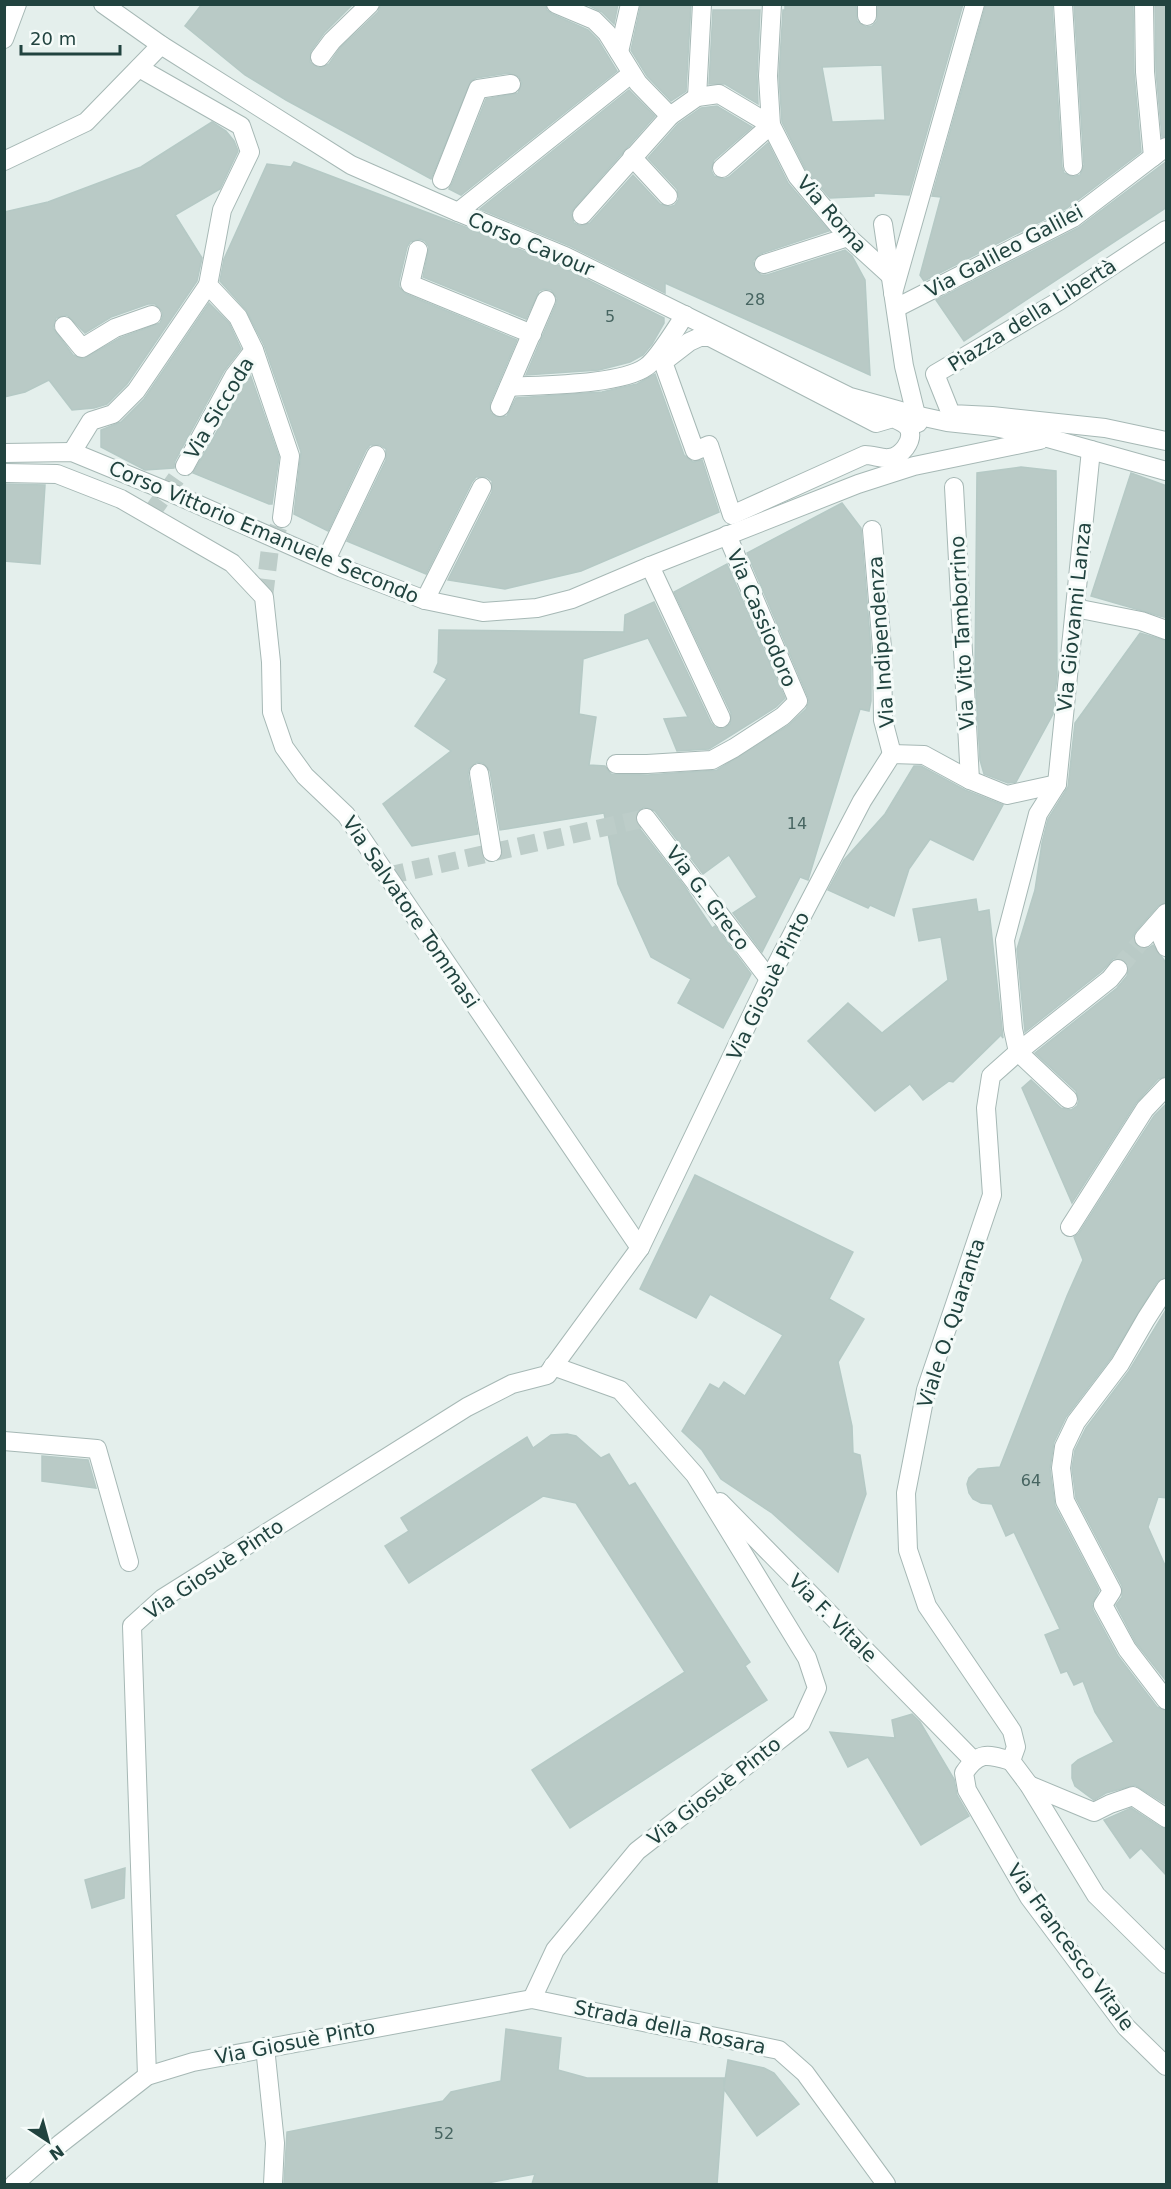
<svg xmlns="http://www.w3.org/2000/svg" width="1171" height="2189" font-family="'DejaVu Sans',sans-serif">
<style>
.building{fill:#b9cac6;stroke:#b5c9c5;stroke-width:1.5;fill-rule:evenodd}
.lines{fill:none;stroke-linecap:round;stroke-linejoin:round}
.minor-tunnel{stroke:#bdcdc9;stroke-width:18;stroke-dasharray:18 9;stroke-linecap:butt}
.minor-casing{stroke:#a6b8b5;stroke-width:20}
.minor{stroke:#fff;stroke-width:18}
.labels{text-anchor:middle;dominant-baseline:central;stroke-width:6;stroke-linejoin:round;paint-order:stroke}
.number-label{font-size:16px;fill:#476561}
.street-label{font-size:20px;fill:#21433f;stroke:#f5fbf9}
</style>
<rect width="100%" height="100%" fill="#e4efec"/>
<g class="building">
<polygon points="202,4 353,4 324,33 311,51 310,62 319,68 329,64 340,48 378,12 381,4 545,4 547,10 552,14 588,30 598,40 617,71 461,195 449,189 452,184 486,99 518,93 522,83 519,77 509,73 476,78 471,81 431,179 286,100 245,75 185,26"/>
<polygon points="586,4 618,4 614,24 602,12"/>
<polygon points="641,4 691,4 686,91 671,101 647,76 631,50"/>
<path d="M785,4h71l1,17 9,6 6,-1 5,-5 1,-17h85l-54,191 -35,-2v3l-44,2 -24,-28 -24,-48 -3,-46 4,-66h2zM882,65l3,55 -53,2 -10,-55z"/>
<polygon points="986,4 1052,4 1062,167 1064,173 1073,177 1080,175 1084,165 1074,4 1133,4 1134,73 1141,152 1067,208 924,281 920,275 941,197 932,196"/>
<polygon points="1155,4 1167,4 1167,136 1162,137 1156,71"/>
<polygon points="713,10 760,10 757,75 758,104 725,84 709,84"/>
<polygon points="629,90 655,116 574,208 571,213 574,223 580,226 590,223 633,175 660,204 670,207 675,205 679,199 677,189 648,158 678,124 701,108 717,106 752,127 714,160 711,170 714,176 724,179 729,177 768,143 788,183 829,231 760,254 753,261 754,268 761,275 767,275 845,250 852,256 865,280 870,375 665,283 665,293 570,246 480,209"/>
<path d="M212,122l14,9 8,10 4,10 -18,38 -45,26 27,43 -5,23 -70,103 -20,20 -13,4 -22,2 -23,-30 -24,12 -21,5v-185l44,-10 93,-35zM148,304h7l7,7 1,5 -3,7 -40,15 -37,21 -10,-4 -20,-27 3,-10 11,-3 18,18 26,-16z"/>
<polygon points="1167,161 1167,207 964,341 936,300 1078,228"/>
<polygon points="294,162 468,228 560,266 664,318 664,323 652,344 643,355 630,362 599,370 526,375 556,304 557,298 551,290 544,289 539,291 526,319 423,277 429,247 425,241 420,239 410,242 407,247 399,281 399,287 406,294 517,340 490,403 491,413 496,417 507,416 516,398 602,392 637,384 655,374 684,455 693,462 702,460 719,512 581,571 505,589 448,580 492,492 492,481 487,477 476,477 472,482 426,574 347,541 386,460 386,449 380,445 370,445 366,450 328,531 294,514 301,452 264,345 246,310 220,281 224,259 267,164 291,167"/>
<polygon points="209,303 229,323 241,349 224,371 175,461 174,468 145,470 101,447 101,430 121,422 144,399"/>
<polygon points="250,374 279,457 272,504 269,504 193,473"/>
<polygon points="1021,467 1056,471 1057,676 1053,714 1016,782 1008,783 984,774 980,760 975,672 977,473"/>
<polygon points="1131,473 1167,486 1167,618 1091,596"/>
<polygon points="4,484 45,485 40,564 4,561"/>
<polygon points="842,503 861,528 871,649 871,701 869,711 860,709 808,880 800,877 762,952 733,913 757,897 729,855 703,874 655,811 644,807 635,814 637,825 685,887 712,928 715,926 751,974 723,1028 678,1003 691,979 651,957 618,884 604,813 500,830 490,771 483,763 477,762 469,769 468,774 478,834 412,846 383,804 451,751 415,726 447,679 434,672 438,663 439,630 624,632 625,615 654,602 711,723 715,727 725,728 730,724 731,713 674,592 727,564 785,698 776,707 709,749 677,751 664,719 688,717 648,638 583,659 579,714 596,717 589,765 605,766 611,774 648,775 717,770 789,725 806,709 809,702 808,697 747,553"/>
<polygon points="1140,633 1167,641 1167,902 1158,906 1136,931 1133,936 1136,946 1141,949 1147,949 1153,945 1167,964 1167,1076 1158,1079 1136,1103 1072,1203 1022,1088 1031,1080 1061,1108 1071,1110 1077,1106 1079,1101 1076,1091 1035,1053 1117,988 1127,976 1129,965 1120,958 1113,959 1102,971 1025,1032 1017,949 1035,890 1042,843 1048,819 1068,787 1075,723"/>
<polygon points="914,766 921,766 965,790 1003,805 973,860 930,839 909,869 894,916 870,905 868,908 828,890 844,860 885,814"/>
<polygon points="976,899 978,912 989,910 1003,1038 1001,1035 953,1082 949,1081 923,1100 910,1084 875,1111 808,1041 848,1003 882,1033 948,980 941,937 919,941 913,909"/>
<polygon points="1167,1103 1167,1277 1157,1282 1111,1358 1066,1417 1054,1442 1050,1469 1055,1506 1099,1590 1092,1604 1093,1610 1118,1656 1157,1707 1167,1711 1167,1805 1135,1785 1106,1793 1094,1800 1075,1786 1072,1778 1072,1765 1078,1760 1114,1742 1095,1712 1083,1681 1074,1685 1067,1671 1061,1673 1045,1635 1060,1629 1014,1532 1006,1536 992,1504 981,1503 973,1499 969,1493 967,1484 969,1478 978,1469 1000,1467 1067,1296 1083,1260 1074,1237 1079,1233 1154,1116"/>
<polygon points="695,1175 853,1252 829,1299 864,1319 838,1362 852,1426 853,1453 860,1455 866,1494 838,1572 772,1513 721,1479 702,1450 682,1431 710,1384 719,1389 724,1382 745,1396 783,1335 710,1294 696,1318 640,1289"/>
<polygon points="1167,1308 1167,1498 1158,1497 1148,1527 1167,1570 1167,1682 1136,1643 1116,1605 1122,1597 1122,1586 1076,1498 1072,1468 1075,1450 1086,1428 1129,1371"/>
<polygon points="567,1434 576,1436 601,1458 609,1454 629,1486 635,1483 750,1662 745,1666 767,1700 570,1828 532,1770 685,1672 576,1503 543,1496 409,1583 385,1546 409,1531 401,1518 527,1437 533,1448 551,1435"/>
<polygon points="42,1456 88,1460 96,1488 42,1481"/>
<polygon points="912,1714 920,1722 954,1779 957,1795 969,1816 921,1845 868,1757 848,1767 830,1732 895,1738 892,1720"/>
<polygon points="1131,1808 1160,1827 1167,1829 1167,1876 1141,1848 1130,1858 1104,1820"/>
<polygon points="125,1868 124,1898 92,1908 85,1880"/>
<polygon points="506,2029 561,2038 558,2070 587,2078 724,2078 724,2087 728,2060 764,2068 774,2073 799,2104 757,2136 724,2089 717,2184 532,2184 535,2174 482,2184 284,2184 287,2132 443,2101 451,2092 501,2081"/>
</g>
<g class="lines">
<g class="minor-tunnel">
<polyline points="150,515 185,466"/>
<polyline points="264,597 270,548 282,518"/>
<polyline points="387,876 646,818"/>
<polyline points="1118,969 1144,938"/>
</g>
<g class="minor-casing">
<g id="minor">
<polyline points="103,4 161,45 351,165 458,212 565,256 850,397 915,415 947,422 994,427 1048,438 1166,471"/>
<polyline points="556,4 594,20 607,33 638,83 670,116 697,97 719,94 771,125 722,168"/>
<polyline points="772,4 768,76 771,125 797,176 848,237 891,276"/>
<polyline points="867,4 867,16"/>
<polyline points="1063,4 1073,166"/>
<polyline points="1144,4 1145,72 1153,157"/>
<polyline points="4,39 17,4"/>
<polyline points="619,52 630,4"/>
<polyline points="320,57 332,41 370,4"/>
<polyline points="139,68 241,126 250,152 222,210 208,285 238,317 254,350 290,456 282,518"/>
<polyline points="697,97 702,4"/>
<polyline points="632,157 668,196"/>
<polyline points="4,161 86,122 161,45"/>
<polyline points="442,180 478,89 511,84"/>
<polyline points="458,212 631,74"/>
<polyline points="582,215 670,116"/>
<polyline points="883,224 904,366 918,423"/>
<polyline points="1166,230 1059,301 935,374 951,414 992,416 1105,428 1166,441"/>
<polyline points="418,250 410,284 532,334"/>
<polyline points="764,264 848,237"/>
<polyline points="893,293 975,4"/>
<polyline points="896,308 1073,218 1166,147"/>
<polyline points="64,326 82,348 115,328 152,315"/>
<path d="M700,337h10l166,86 17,-5c6,3 13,5 16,11 5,12 -8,28 -20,29 -7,1 -16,-3 -24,-3l-133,60 -23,-70 -14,6 -32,-89 26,-20z"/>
<path d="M509,387c33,-2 112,-2 137,-20 12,-8 30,-39 39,-52"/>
<polyline points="500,407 546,300"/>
<polyline points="72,452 91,421 113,414 136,391 208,285"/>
<polyline points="4,453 72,452 174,494 342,568 425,600 483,612 537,608 572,599 650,566 858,484 914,466 1040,440"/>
<polyline points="185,466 234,376 254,350"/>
<polyline points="4,473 57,474 121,499 232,563 264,597 271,662 272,712 284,747 305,776 346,815 640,1248"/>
<polyline points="954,487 970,780"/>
<polyline points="872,530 882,648 883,720 892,754"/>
<polyline points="326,560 376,455"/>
<polyline points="650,566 721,718"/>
<polyline points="425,600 482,487"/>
<polyline points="1075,608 1141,621 1166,630"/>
<polyline points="616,764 647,764 712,760 734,748 783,716 798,701 727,535"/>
<polyline points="479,773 492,852"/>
<polyline points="646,818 769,979"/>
<polyline points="1156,925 1166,947"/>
<polyline points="1144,938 1166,913"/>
<polyline points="1018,1052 1013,1029 1005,940 1038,814 1057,784 1091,450"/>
<polyline points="1018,1052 1068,1099"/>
<polyline points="1070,1227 1145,1109 1166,1087"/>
<polyline points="1166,1288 1146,1319 1120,1364 1076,1422 1064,1447 1061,1468 1065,1501 1112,1591 1103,1605 1127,1649 1166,1700"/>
<polyline points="4,1441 97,1449 129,1562"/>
<polyline points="720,1502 973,1760"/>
<polyline points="1011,1761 1016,1747 1012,1731 927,1606 908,1550 906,1493 926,1390 992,1195 986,1108 991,1076 1018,1052 1110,979 1118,969"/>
<path d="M1011,1761c-24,-7 -32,-10 -47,12l3,17 62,107 97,130 40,39"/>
<polyline points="1011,1761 1029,1785 1096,1895 1166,1964"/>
<polyline points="1029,1785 1094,1812 1110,1804 1133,1796 1166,1818"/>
<polyline points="532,1999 555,1950 637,1851 801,1723 817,1688 807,1658 695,1475 620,1390 553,1366"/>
<polyline points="265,2047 275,2143 273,2184"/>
<polyline points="147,2076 132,1626 163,1598 467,1407 512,1384 547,1375 640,1248 769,979 862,801 892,754 924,755 970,780 1007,795 1057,784"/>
<polyline points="14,2184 60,2144 147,2076 193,2062 532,1999 779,2050 805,2073 886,2184"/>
</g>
</g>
<use href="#minor" class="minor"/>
</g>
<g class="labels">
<g class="number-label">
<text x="755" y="299">28</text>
<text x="610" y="316">5</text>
<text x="797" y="823">14</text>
<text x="1031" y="1480">64</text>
<text x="444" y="2133">52</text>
</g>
<g class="street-label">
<text transform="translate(832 214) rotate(49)">Via Roma</text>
<text transform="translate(531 244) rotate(23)">Corso Cavour</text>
<text transform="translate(1004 251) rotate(-28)">Via Galileo Galilei</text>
<text transform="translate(1032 315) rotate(-32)">Piazza della Libertà</text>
<text transform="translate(219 408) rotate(-59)">Via Siccoda</text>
<text transform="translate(264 532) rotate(23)">Corso Vittorio Emanuele Secondo</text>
<text transform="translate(1074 617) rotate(-84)">Via Giovanni Lanza</text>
<text transform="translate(762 618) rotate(67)">Via Cassiodoro</text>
<text transform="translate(962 633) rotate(-93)">Via Vito Tamborrino</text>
<text transform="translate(881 642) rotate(-94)">Via Indipendenza</text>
<text transform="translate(708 898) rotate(53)">Via G. Greco</text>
<text transform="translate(411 912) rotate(56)">Via Salvatore Tommasi</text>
<text transform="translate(768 986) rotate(-64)">Via Giosuè Pinto</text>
<text transform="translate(951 1323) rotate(-72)">Viale O. Quaranta</text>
<text transform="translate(214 1569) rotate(-34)">Via Giosuè Pinto</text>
<text transform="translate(833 1618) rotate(45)">Via F. Vitale</text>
<text transform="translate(714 1791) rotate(-38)">Via Giosuè Pinto</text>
<text transform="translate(1071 1947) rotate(54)">Via Francesco Vitale</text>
<text transform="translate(670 2027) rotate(12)">Strada della Rosara</text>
<text transform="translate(295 2042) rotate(-11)">Via Giosuè Pinto</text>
</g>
</g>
<rect width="1171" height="2189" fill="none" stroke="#21433f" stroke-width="12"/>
<g transform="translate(48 2141) rotate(144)" stroke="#f5fbf9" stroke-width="4.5" paint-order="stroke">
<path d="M0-4.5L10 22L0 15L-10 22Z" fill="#21433f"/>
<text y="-9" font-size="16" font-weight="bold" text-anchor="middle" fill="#21433f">N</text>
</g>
<path d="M21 45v9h99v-9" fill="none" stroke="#21433f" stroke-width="3"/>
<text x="30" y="45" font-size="18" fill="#21433f" stroke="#f5fbf9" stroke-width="4.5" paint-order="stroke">20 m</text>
</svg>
